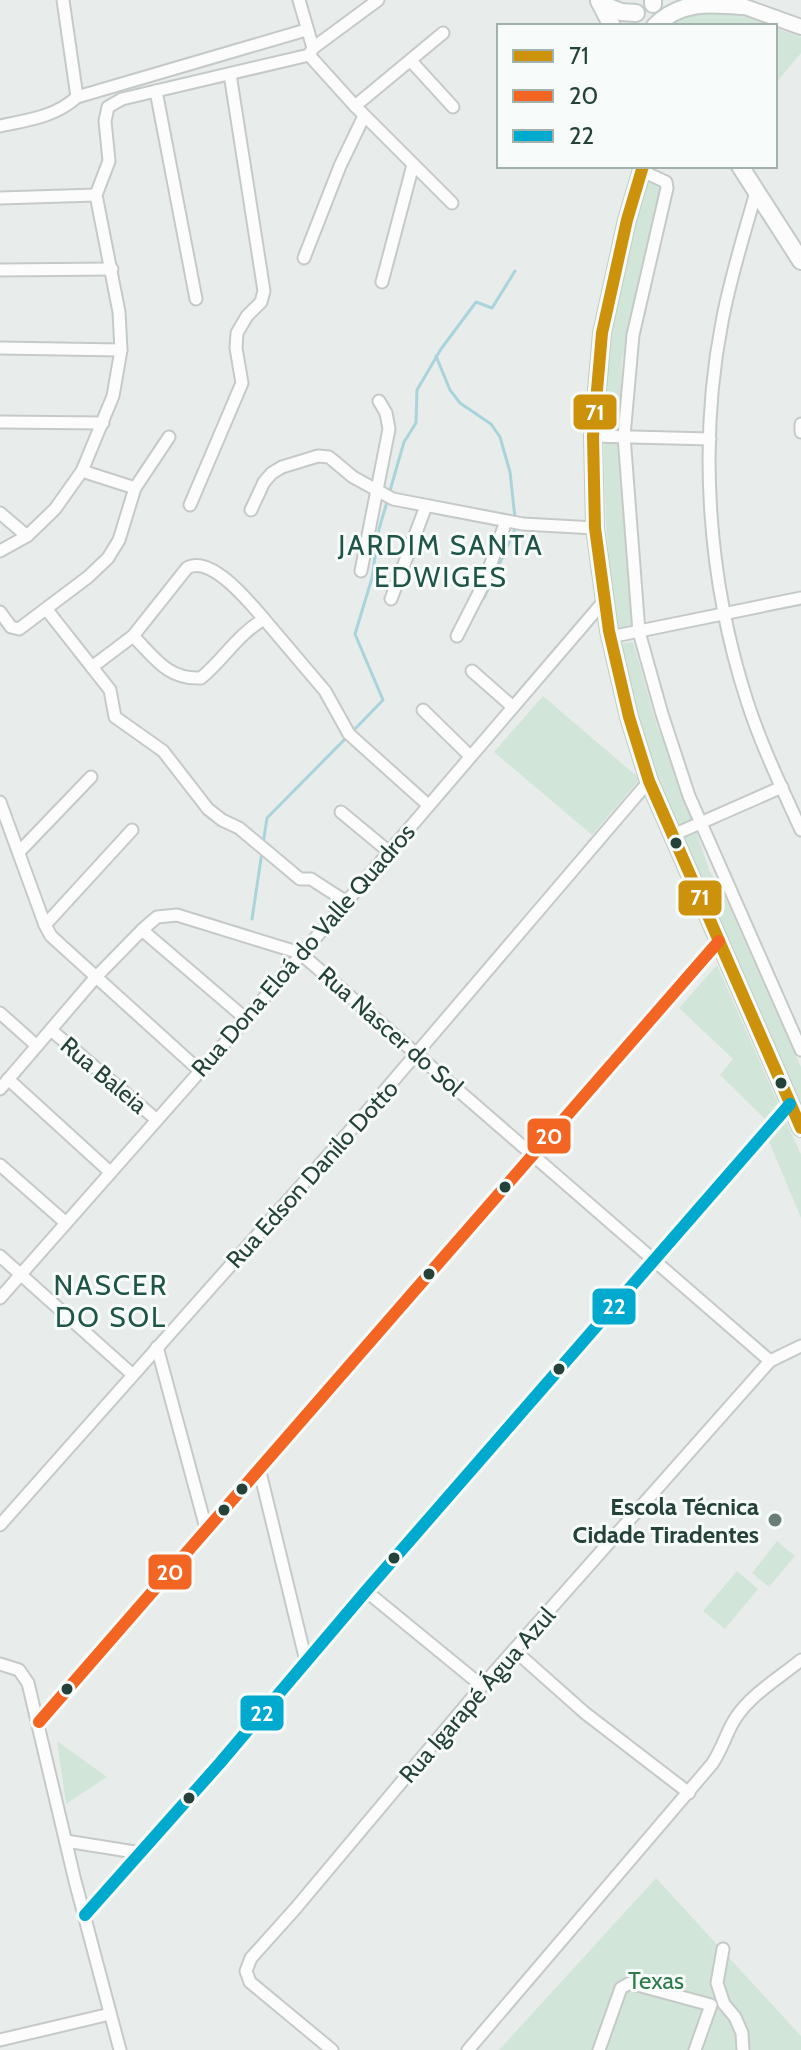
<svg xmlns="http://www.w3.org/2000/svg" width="801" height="2050" font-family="Cabin,sans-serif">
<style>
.green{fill:#d1e6d8}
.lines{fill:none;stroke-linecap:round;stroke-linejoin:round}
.stream{stroke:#a9d4db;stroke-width:3}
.minor-casing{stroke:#c5cac8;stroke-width:15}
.tertiary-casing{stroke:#c5cac8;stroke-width:18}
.secondary-casing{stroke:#c3cbc8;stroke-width:20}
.minor{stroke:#fcfcfc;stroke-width:11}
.tertiary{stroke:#fcfcfc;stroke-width:14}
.secondary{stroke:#fcfcfc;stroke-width:16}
.bus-1-casing{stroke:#f7fbf9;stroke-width:18}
.bus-2-casing{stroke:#f7fbf9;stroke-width:18}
.bus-3-casing{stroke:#f7fbf9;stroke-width:18}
.bus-1{stroke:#cd920c;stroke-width:12}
.bus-2{stroke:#f26522;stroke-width:12}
.bus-3{stroke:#00a9ce;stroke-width:12}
.bus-dot{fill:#24423a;stroke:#f7fbf9;stroke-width:3}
.poi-dot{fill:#697e78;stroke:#f7fbf9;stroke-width:3}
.labels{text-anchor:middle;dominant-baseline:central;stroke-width:6;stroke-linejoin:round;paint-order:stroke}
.street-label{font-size:24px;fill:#24423a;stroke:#f7fbf9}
.poi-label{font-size:24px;font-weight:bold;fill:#24423a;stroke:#f7fbf9;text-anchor:end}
.park-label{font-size:24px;fill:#2d7a4b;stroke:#f7fbf9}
.quarter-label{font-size:28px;letter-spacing:2px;fill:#1f5548;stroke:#f7fbf9}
.line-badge{stroke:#f7fbf9;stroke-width:3}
.badge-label{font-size:22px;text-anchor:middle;font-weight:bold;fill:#fff}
</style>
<rect width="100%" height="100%" fill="#e8edeb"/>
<g class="green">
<polygon points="714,9 759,20 771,26 661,26 678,14"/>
<polygon points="775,28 801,37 801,53 775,84"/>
<path d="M645,182l16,3 -39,175 -3,107 13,160 -15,3c-16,-112 -18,-217 -1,-329 7,-40 19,-80 29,-119z"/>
<polygon points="633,642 657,726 667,746 710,872 723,893 801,1067 801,1105 731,950 650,759 619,644"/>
<polygon points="543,696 640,779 592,835 494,752"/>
<polygon points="717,965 778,1103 765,1119 720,1075 733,1059 679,1008"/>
<polygon points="786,1122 801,1154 801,1218 768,1139"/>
<polygon points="777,1541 795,1556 769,1587 752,1573"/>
<polygon points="737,1571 758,1589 725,1629 703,1611"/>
<polygon points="57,1741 107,1777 66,1804"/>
<polygon points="656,1878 801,2036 801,2050 499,2050"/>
</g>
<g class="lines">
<g class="stream">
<polyline points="436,356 450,390 460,403 491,424 500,437 510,472 516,527 484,598"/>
<polyline points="389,494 404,442 416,423 417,390 441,349 476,302 492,308 515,271"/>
<polyline points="353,731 383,700 355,634 372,578 379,529 387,502"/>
<polyline points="263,844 267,818 347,737"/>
<polyline points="252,919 262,852"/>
</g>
<g class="minor-casing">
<g id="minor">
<polyline points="63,0 77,97"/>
<polyline points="299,0 313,48"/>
<polyline points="309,55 355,106 452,203"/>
<polyline points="411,61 453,107"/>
<polyline points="156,91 196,299"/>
<polyline points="355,106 443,33"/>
<path d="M0,126c28,-6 55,-9 77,-29l229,-67"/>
<polyline points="642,171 666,182 667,188 633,335 624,436 639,632 662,714 689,796 801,1050"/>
<path d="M756,192c-12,43 -26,86 -34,130 -24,123 -14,259 25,379 14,44 35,87 54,129"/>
<polyline points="0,198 96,195"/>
<polyline points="304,258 340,166 364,116"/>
<polyline points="0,270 112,269"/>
<polyline points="382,282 413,165"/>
<polyline points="0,348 121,350"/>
<polyline points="0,422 103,423"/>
<polyline points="801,424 801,432"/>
<polyline points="593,436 710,439"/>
<polyline points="82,471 135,488"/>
<polyline points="190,505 242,383 236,348 237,333 247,316 261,302 264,291 230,74"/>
<polyline points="251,510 264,482 272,473 282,467 318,456 329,457 353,477 393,499 523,524 595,528"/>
<polyline points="0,513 27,536"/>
<polyline points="0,551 27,536 55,509 82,471 113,396 121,350 119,312 96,195 109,161 105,121 108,107 122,99 309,55 313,48 378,0"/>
<polyline points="361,571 389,429 386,413 379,401"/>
<polyline points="391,599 426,506"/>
<polyline points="47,610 110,690 115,717 163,751 208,809 222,820 239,828 300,879 311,879 345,901"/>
<polyline points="0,612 11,627 19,629 88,577 108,558 119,540 135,488 169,437"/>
<path d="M133,636l54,-68c24,-14 63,35 77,51"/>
<polyline points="457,636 484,583 506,521"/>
<polyline points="610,637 801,598"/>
<path d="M92,667l41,-31c22,22 35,44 68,42 23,-19 36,-43 63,-59l61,72 24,43 79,71"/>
<polyline points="472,671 513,707"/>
<polyline points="423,710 470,756"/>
<polyline points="0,802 45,925 51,936 200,1071"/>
<polyline points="341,812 388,851"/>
<polyline points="673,835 782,787"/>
<polyline points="19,852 91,777"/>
<polyline points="45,925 132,830"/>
<polyline points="142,930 246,1019"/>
<polyline points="0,1013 37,1046"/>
<polyline points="51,1030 157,1120"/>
<polyline points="8,1079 110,1172"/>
<polyline points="0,1089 95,978 142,930 157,917 177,915 300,953 770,1361"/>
<polyline points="0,1165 66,1223"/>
<polyline points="0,1256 133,1375"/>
<polyline points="0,1298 246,1019 604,601"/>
<polyline points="157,1347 206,1528"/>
<polyline points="259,1468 306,1661"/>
<polyline points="0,1525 364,1115 649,781"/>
<polyline points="366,1591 482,1686"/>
<polyline points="514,1650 585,1713 689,1793"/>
<polyline points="0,1664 19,1670 28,1683 75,1881 120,2050"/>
<polyline points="39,1722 719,941"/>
<polyline points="66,1841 141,1853"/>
<polyline points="85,1915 220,1763 366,1591 790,1104"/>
<polyline points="723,1949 717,1983 724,2004 735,2017 742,2033 743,2050"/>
<polyline points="0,2040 110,2014"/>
<polyline points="332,2050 250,1982 246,1971 251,1958 295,1909 482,1686 770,1361 801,1346"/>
<path d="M468,2050l244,-286c10,-14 14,-31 23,-45 15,-24 44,-41 66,-59"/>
<polyline points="599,2050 621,1988 630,1983 711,2005 695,2050"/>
</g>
</g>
<g class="tertiary-casing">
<polyline id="tertiary" points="734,3 801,27"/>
</g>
<g class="secondary-casing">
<g id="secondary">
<polyline points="653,0 653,4"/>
<polyline points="599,1 612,26"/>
<polyline points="601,4 621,12 636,13"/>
<path d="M655,26c25,-25 53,-23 86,-20"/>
<polyline points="643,166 627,220 602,333 593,436 595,528 609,631 629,717 649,781 801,1128"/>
<polyline points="740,166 801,261"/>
</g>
</g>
<use href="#minor" class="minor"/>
<use href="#tertiary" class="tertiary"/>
<use href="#secondary" class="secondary"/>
<g class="bus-1-casing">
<polyline id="bus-1" points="643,166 627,220 602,333 593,436 595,528 609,631 629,717 649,781 801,1128"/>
</g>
<g class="bus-2-casing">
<polyline id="bus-2" points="39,1722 719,941"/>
</g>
<g class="bus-3-casing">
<polyline id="bus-3" points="85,1915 220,1763 366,1591 790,1104"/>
</g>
<use href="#bus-1" class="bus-1"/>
<use href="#bus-2" class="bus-2"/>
<use href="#bus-3" class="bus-3"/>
</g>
<g class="bus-dot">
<circle cx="676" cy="843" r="7"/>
<circle cx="781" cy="1083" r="7"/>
<circle cx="505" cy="1187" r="7"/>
<circle cx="429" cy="1274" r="7"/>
<circle cx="559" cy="1369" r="7"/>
<circle cx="242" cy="1489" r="7"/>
<circle cx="224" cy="1510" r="7"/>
<circle cx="394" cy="1558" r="7"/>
<circle cx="67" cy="1689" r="7"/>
<circle cx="189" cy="1798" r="7"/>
</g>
<circle class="poi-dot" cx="775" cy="1520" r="8"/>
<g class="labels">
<g class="street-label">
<text transform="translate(303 950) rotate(-49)">Rua Dona Eloá do Valle Quadros</text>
<text transform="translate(391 1031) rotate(41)">Rua Nascer do Sol</text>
<text transform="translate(104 1075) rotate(40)">Rua Baleia</text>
<text transform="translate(312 1174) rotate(-48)">Rua Edson Danilo Dotto</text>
<text transform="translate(477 1695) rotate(-49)">Rua Igarapé Água Azul</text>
</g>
<g class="poi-label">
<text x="759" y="1506">Escola Técnica<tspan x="759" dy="28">Cidade Tiradentes</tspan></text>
</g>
<g class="park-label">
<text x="656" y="1980">Texas</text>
</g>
<g class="quarter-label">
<text x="441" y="545">JARDIM SANTA<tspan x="441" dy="32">EDWIGES</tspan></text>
<text x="111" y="1285">NASCER<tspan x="111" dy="32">DO SOL</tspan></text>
</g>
</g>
<g class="line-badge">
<rect x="572" y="393" width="46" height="38" rx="8" fill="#cd920c"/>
<rect x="677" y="879" width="46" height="38" rx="8" fill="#cd920c"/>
<rect x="526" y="1117" width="46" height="38" rx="8" fill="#f26522"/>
<rect x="591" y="1287" width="46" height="39" rx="8" fill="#00a9ce"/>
<rect x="147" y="1553" width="46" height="38" rx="8" fill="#f26522"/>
<rect x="239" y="1694" width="46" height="38" rx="8" fill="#00a9ce"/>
</g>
<g class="badge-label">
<text x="595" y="420">71</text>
<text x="700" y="905">71</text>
<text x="549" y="1144">20</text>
<text x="614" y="1314">22</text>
<text x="170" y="1580">20</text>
<text x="262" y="1721">22</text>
</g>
<rect x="497" y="24" width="280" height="144" fill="#f7fbf9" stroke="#a3b1ad" stroke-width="2"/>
<rect x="513" y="50" width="40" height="12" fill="#cd920c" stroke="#a3b1ad" stroke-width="2"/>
<text x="569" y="64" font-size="24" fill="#24423a">71</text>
<rect x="513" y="90" width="40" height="12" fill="#f26522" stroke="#a3b1ad" stroke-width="2"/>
<text x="569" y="104" font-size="24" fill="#24423a">20</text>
<rect x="513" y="130" width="40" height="12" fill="#00a9ce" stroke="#a3b1ad" stroke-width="2"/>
<text x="569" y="144" font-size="24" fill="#24423a">22</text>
</svg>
